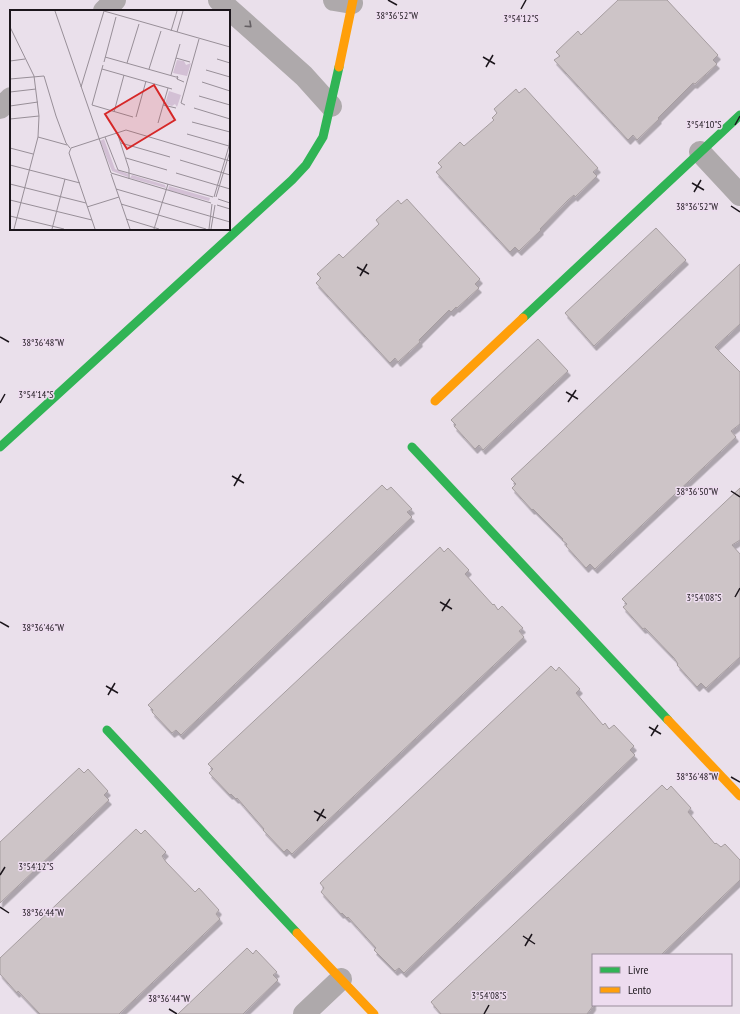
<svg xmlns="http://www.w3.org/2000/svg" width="740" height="1014" font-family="'PT Sans Narrow',sans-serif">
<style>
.building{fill:#cdc4c7;stroke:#a69da0;filter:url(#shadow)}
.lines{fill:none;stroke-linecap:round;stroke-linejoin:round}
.street{stroke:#aea9ab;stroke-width:22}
.fast{stroke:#30b455;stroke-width:9}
.slow{stroke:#ff9f0a;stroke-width:9}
.oneway{stroke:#656064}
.ticks{fill:none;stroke:#1c161c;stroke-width:1.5}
.inset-road{fill:none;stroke:#988f98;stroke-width:1}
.view{fill:#d62828;fill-opacity:0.15;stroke:#d62828;stroke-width:2}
.inset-edge{fill:none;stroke:#1c161c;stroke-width:2}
.ticks-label{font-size:10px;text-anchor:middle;fill:#1c161c;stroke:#eddcef;stroke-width:3;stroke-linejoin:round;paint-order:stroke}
</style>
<defs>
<filter id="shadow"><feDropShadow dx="2.5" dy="4.5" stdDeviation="0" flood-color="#0004"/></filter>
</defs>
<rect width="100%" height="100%" fill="#eae0eb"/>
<g class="building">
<polygon points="618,0 667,0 718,55 713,60 717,64 695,84 693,83 658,118 659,119 637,140 633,135 628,140 554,60 560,56 556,52 578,31 581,35"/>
<polygon points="525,88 598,168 593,172 597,176 575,197 574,195 568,200 540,229 541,230 519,251 515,247 510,252 436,172 442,167 438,163 460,142 464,146 494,120 492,118 497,113 494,109 516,89 519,93"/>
<polygon points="407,199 480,279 475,284 479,288 457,308 456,307 451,312 449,310 419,340 420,342 398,362 395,358 390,363 316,283 321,278 317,274 339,254 343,258 379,224 376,220 398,200 401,204"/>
<polygon points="656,228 686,260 594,346 565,313"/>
<polygon points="740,264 740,324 715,347 740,372 740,424 731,431 736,437 595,569 590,564 586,568 566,546 567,544 562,540 563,539 533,509 532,510 512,488 516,484 511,479"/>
<polygon points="538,339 568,371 483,450 479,445 475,449 454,426 456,425 451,420"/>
<polygon points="382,485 387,490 391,487 412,509 407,512 412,517 181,735 176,730 172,733 152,712 153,710 148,705"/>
<polygon points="740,488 740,540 732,545 740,554 740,657 706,688 701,683 697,687 677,665 678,664 674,658 645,628 643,629 623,607 627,604 622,599"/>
<polygon points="440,547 444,552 448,548 469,570 465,574 493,605 494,604 498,610 502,606 523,628 519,631 524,637 292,854 287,849 284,852 263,830 264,829 237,798 236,799 231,794 230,795 209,773 213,769 208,764"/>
<polygon points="551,666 556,671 559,667 580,689 576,693 603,725 605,723 609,729 614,725 634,746 630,750 635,755 404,973 399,968 395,971 374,950 376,948 348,917 347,918 342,913 341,914 321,892 324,888 320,883"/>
<polygon points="79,768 84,773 88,769 108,791 104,795 109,800 0,903 0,842"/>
<polygon points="662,785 667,790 671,786 691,808 688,812 715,844 716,843 721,847 725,844 740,860 740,880 661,955 593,955 593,1006 587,1014 441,1014 431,1002"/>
<polygon points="136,829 141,834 145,830 166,852 162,856 166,862 195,892 199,888 219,910 216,914 220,919 119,1014 40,1014 18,991 17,993 0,974 0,958"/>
<polygon points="247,948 253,954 256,950 277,972 273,975 278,980 243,1014 178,1014"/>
</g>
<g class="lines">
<g class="street">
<polyline points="219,0 304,76 331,106"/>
<polyline points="334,0 352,3"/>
<polyline points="104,11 115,0"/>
<polyline points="0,108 11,98"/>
<polyline points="700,152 740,195"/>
<polyline points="304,1014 341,979"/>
</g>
<g class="fast">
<polyline points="523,318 740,115"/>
<polyline points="0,447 292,180 306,165 323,137 339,67"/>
<polyline points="412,447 668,720"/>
<polyline points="107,730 297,933"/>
</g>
<g class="slow">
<polyline points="339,67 353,0"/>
<polyline points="435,401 523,318"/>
<polyline points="668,720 740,796"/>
<polyline points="297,933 374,1014"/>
</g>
</g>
<defs><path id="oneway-chevron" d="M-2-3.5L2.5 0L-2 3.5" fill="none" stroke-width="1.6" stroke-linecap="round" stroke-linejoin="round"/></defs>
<use class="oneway" href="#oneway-chevron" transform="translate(249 25) rotate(42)"/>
<path class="ticks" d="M388,0l9,5M521,9l5,-9M483,57l12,7M486,67l7,-12M735,125l5,-9M692,183l12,7M694,192l7,-12M731,206l9,6M357,267l12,7M360,276l7,-12M0,337l9,5M566,392l12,7M568,402l8,-12M0,403l5,-9M232,476l12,7M234,486l7,-12M731,491l9,6M735,597l5,-9M440,602l12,7M442,611l8,-12M0,622l9,5M106,686l12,7M108,695l7,-12M649,727l12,7M651,736l7,-11M731,777l9,5M314,811l12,7M317,821l7,-12M0,875l5,-8M0,907l9,6M523,936l12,8M525,946l7,-12M169,1009l8,5M484,1014l5,-9"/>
<g transform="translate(10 10)">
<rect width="220" height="220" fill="#eae0eb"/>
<path d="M167,50l7,1 2,4 5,-2 -4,13 -14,-3zM159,81l12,4 -4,12 -2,-3 -3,2 -7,-2zM94,129l11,30 13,5v3l-16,-6 -12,-30zM122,165l33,10 1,3 -36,-10zM159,176l41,12 -1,3 -41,-11z" fill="#d3c0d5"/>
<path class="inset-road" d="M45,1l56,162 100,30M0,17l24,49 5,40 -29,3M161,21l6,-20M167,22l6,-21M95,47l71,20M166,48l14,4M207,49l13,4M0,51l15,-2M94,52l12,-45M117,53l12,-39M93,55l-11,40 41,12M92,59l70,20M139,59l12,-38M196,60l24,7M161,65l9,-31M0,69l34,-3 12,40 10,27 4,5M167,69v-3l1,2 -1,1 7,3M192,72l28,9M71,77l23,-76 126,36M0,82l26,-3M189,86l31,9M153,95l13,3M175,95l-4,-2 18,-64M0,96l28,-4M184,98l36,11M104,102l10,-37M126,107l10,-36M182,112l38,10M148,113l10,-35M107,122l12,37v10M177,124l42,12M28,127l29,8M95,127l13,33 95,27M111,133l49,14M0,138l23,6M116,148l41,12M170,150l50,15M0,155l70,18M166,163l54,16M101,164l19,55M0,174l76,19M106,179l114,33M204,187l15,-51 1,-15M206,187l14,-46M208,189l12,4M0,190l82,20M111,194l85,25M207,195l13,4M77,197l32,-10M0,206l54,13M116,209l33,10M4,219l24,-92 1,-21M42,219l13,-50M85,219l-26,-76 2,-5 55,-18 104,31M144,219l14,-45M199,219l3,-25M201,219l4,-24"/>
<path class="view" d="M144,75l21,35 -48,29 -22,-35z"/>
<rect width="220" height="220" class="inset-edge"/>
</g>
<g class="ticks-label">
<text x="397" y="19">38°36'52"W</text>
<text x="521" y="22">3°54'12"S</text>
<text x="704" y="128">3°54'10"S</text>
<text x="697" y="210">38°36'52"W</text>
<text x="43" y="346">38°36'48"W</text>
<text x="36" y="398">3°54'14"S</text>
<text x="697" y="495">38°36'50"W</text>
<text x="704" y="601">3°54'08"S</text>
<text x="43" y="631">38°36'46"W</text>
<text x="697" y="780">38°36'48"W</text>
<text x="36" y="870">3°54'12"S</text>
<text x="43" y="916">38°36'44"W</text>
<text x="489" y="999">3°54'08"S</text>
<text x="169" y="1002">38°36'44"W</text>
</g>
<rect x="592" y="954" width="140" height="52" fill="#eddcef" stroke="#998d9b"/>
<rect x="600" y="967" width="20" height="6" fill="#30b455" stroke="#998d9b"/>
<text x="628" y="974" font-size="12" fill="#1c161c">Livre</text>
<rect x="600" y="987" width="20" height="6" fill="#ff9f0a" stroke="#998d9b"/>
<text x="628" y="994" font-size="12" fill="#1c161c">Lento</text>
</svg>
